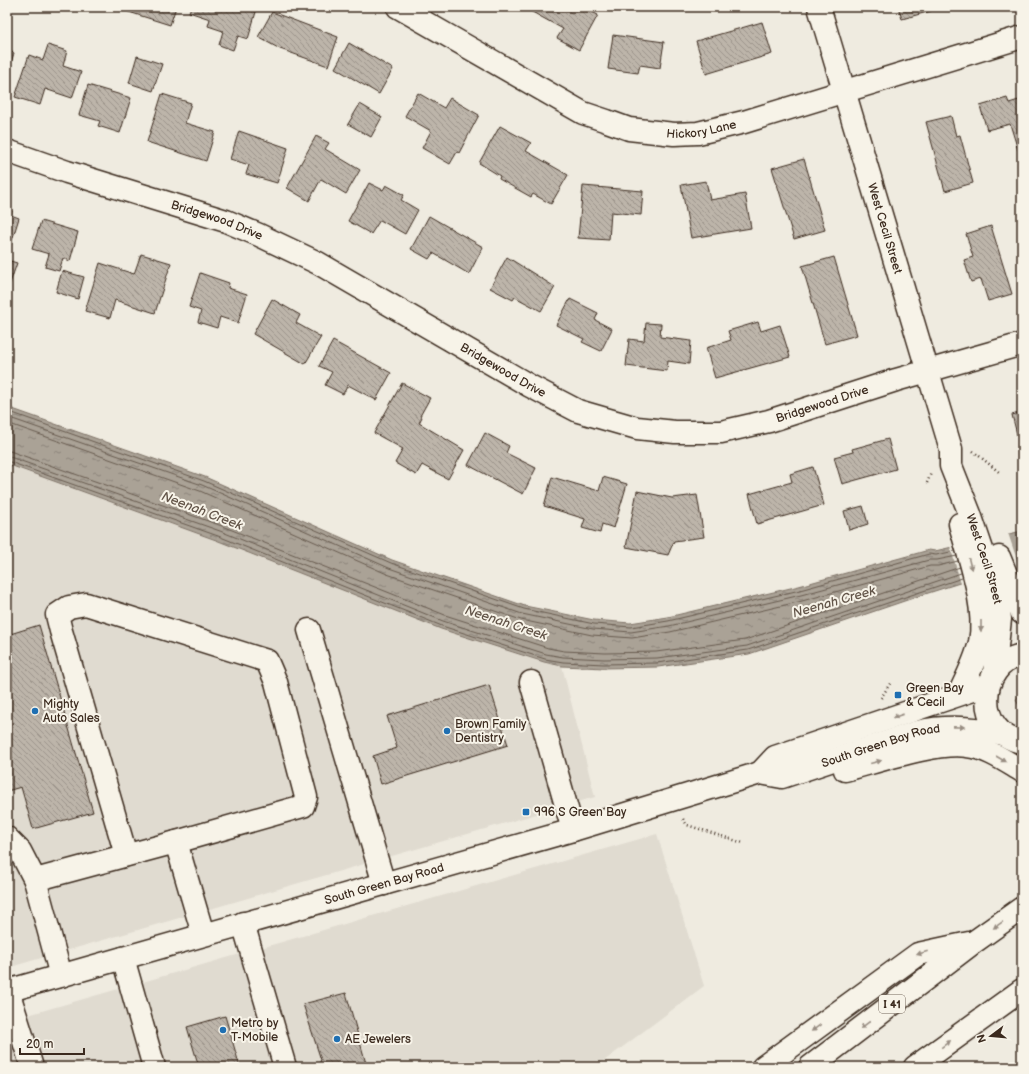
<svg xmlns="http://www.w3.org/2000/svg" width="1029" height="1074" font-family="'Balsamiq Sans',sans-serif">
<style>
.built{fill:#e0dbd0}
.park{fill:url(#park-dots);stroke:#867a6f}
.water{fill:url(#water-ripples);stroke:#7e7266}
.pier{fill:#efebe0}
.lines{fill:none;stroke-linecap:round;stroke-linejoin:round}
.shore{stroke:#675a4e;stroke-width:1}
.building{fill:url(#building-back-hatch);stroke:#3b2a1e}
.minor-casing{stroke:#3b2a1e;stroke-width:25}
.major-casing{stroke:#3b2a1e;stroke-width:25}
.highway-casing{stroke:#3b2a1e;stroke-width:25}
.path{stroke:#3b2a1e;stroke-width:2.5;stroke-dasharray:1 3;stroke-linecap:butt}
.minor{stroke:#f7f3e8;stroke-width:22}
.major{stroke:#f7f3e8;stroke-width:22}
.highway{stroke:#f7f3e8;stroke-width:22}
.oneway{fill:#998e83}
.poi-dot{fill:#1f6fb2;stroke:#f7f3e8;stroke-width:1.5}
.labels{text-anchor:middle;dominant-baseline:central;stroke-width:4;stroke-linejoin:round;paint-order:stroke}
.shield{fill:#f7f3e8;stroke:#73665b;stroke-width:1}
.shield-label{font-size:11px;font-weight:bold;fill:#3b2a1e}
.street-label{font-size:12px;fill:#3b2a1e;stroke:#f7f3e8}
.poi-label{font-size:12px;fill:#3b2a1e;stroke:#f7f3e8;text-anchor:start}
.water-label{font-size:13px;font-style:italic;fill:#625448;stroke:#f7f3e8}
</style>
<defs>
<pattern id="park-dots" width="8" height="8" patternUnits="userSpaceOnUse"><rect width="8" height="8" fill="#d1cbc0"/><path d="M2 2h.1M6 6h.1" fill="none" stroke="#b4aea5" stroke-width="1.8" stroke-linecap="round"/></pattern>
<pattern id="water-ripples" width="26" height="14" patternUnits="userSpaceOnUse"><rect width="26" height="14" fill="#aaa296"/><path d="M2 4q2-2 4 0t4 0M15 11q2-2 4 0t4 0" fill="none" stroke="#8c847a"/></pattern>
<pattern id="building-back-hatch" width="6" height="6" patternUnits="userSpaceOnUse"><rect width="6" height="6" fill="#bdb5aa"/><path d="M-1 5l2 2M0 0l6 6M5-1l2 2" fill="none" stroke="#9b938a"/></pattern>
</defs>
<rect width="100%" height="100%" fill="#efebe0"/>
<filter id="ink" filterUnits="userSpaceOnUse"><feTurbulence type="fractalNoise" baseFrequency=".025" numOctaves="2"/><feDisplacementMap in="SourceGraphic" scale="8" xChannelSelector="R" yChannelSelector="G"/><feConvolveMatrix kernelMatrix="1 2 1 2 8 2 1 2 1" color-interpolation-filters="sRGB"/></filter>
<g filter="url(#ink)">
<g class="built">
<polygon points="7,464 216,540 497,647 544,662 562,666 595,797 7,968"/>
<polygon points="657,834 704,986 596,1067 7,1067 7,1021"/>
</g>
<polygon class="park" points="1022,689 1022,711 1016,700"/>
<polygon class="water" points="7,407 205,477 392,560 525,606 594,620 630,623 668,617 799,586 929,550 935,551 1022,531 1022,563 919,596 749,654 658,667 604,668 562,666 544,662 441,629 216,540 7,464"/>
<polygon class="pier" points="1008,533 1019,566 961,584 950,546"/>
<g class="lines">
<g class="shore">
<polyline points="7,411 204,481 391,563 524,609 594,624 631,627 668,621 800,590 929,554 936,555 955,551"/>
<polyline points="7,417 202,485 389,568 522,614 593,629 631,632 669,626 801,595 929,560 937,560 957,556"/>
<polyline points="7,423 200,491 387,574 521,620 592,635 632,638 670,632 802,601 930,566 938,566 958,561"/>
<polyline points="7,450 222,526 445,615 548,648 564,651 605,653 656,652 745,640 960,567"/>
<polyline points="7,456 220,531 443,621 546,654 563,657 604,659 657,658 747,646 961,573"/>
<polyline points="7,461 218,536 442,626 545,659 563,662 604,664 657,663 748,650 962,578"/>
</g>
</g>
<g class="building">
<polygon points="113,7 176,7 170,25"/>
<polygon points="191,7 240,7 256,12 248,39 238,36 233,50 219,45 223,31 208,26 210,19 189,12"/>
<polygon points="526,7 582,7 598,15 579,50 557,38 563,29 525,8"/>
<polygon points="898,7 930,7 931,11 902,19"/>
<polygon points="272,12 338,37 328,66 280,49 258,37"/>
<polygon points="762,22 772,54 706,74 696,41"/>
<polygon points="613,35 664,42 660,68 640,65 638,73 608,69"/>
<polygon points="349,43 393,69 379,94 335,68"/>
<polygon points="48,45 67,51 63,66 81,72 72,98 45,89 40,105 15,97 29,55 43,60"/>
<polygon points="7,50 14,53 7,75"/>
<polygon points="137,56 162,64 153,91 129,83"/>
<polygon points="88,85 131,98 120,133 98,126 100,121 79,115"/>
<polygon points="418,93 444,108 450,98 479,115 459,153 457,152 450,164 422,148 431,131 405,116"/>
<polygon points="162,94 191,103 185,123 215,132 206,161 147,142"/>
<polygon points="1007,98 1009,103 1022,99 1022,149 1018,150 1010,124 987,130 980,106"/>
<polygon points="360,104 382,117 371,137 348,124"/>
<polygon points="951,116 956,136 960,135 973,183 945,191 926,122"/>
<polygon points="500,126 531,143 526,151 568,175 551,204 533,194 531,197 499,179 500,176 479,163"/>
<polygon points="239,131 288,148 277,183 246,174 249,165 230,159"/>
<polygon points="316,136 329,143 325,149 360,170 346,194 321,179 309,201 287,188"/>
<polygon points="804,159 825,230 794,239 772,168"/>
<polygon points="706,181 710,200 745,194 751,228 691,238 681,185"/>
<polygon points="369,183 383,190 386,185 404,195 401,200 418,210 405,234 380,220 371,234 348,221"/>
<polygon points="583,186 643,191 641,215 611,212 609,240 578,238"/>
<polygon points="7,209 12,211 11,215 19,218 9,250 7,249"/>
<polygon points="429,216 483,247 469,274 433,253 429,259 411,249"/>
<polygon points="41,221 78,232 70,261 63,258 59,271 45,267 49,254 32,249"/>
<polygon points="991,226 1012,294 988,301 981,279 971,282 964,260 973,257 966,234"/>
<polygon points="141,254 171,263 155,313 115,300 110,318 85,311 100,263 134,274"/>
<polygon points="507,257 555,287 541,311 515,297 513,300 490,288"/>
<polygon points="834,257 857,335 825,344 802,266"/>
<polygon points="7,260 17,263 9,286 7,285"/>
<polygon points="62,271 84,277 78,299 56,292"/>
<polygon points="200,273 229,283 228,288 247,294 238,323 220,317 217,328 198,322 201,311 189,307"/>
<polygon points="272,299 300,315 296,323 321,337 305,364 253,334"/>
<polygon points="570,299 598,313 595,320 612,329 601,351 582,342 584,339 556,325"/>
<polygon points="758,322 761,331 780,325 790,357 715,378 706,348 731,340 728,331"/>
<polygon points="646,323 661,324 660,337 691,341 689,364 668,361 667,371 626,366 629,339 644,341"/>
<polygon points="333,341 391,373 376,400 348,385 343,394 325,385 332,372 319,366"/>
<polygon points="402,383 430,398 420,416 422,417 419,423 464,450 448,479 422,465 416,475 395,463 403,449 374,433"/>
<polygon points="1022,412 1022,441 1019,442 1012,415"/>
<polygon points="485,433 509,446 506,453 536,468 523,494 468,465"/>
<polygon points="888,439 896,469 842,484 834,457 853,452 852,449"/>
<polygon points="813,467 824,505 757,524 749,494 792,482 790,474"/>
<polygon points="552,477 599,491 603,477 627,484 614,528 602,524 600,533 582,528 585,519 544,506"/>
<polygon points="637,491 672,498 697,495 704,537 674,541 668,555 626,547"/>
<polygon points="863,506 868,524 849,530 844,511"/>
<polygon points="39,625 93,812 33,829 21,787 7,791 7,635"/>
<polygon points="489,685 508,745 381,784 373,756 397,748 387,716"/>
<polygon points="346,993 367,1067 321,1067 320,1061 321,1060 303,1004"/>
<polygon points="225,1016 240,1067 199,1067 187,1027"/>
</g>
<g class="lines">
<g class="minor-casing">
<g id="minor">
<path id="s1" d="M398,7l185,106 24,8 22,8 45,5 24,-1 46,-11 278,-85"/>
<path id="s2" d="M7,151l60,21 159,49 33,14 59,28 212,123 48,25 59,17 38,4h46l48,-11 127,-41 126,-36"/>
<polyline points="309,630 384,884"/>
<polyline points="531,682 573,830"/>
<polyline points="7,838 20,851 35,880"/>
<polyline points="126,855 61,631 57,615 69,607 86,604 267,661 276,682 306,797 303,806 176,842"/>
<polyline points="243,923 285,1067"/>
<polyline points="123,958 154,1067"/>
<polyline points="61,976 35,880 176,842 203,934"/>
<polyline points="8,991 32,1067"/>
</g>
</g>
<g class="major-casing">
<g id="major">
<path id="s3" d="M819,7l132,442v17l19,48 23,68 5,21 2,16 -6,54"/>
<polyline points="999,557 1022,613"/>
<path d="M1022,655c-46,9 -47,79 0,87"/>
<path d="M959,694c8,-17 17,-34 21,-52 7,-36 -11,-84 -20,-118"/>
<path d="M845,770c31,-8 92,-29 122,-24 20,2 38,15 55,25"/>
<polyline points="760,773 775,757 988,685"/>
<path id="s4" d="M7,991l566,-161 187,-57 22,4 135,-45c30,-7 57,-5 86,2"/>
</g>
</g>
<g class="highway-casing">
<g id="highway">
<polyline points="763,1067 918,954 969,943"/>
<polyline points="810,1067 974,942 1022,908"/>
<polyline points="915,1067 1022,990"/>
</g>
</g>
<g class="path">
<polyline points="973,451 999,472"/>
<polyline points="927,483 931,473"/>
<polyline points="881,698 891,682"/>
<polyline points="683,819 687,825 743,843"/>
</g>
<use href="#minor" class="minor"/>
<use href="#major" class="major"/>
<use href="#highway" class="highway"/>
</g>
<defs><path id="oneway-solid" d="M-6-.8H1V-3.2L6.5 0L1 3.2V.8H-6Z"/></defs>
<g class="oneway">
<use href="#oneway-solid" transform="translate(970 564) rotate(76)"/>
<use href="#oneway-solid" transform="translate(981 626) rotate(90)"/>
<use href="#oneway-solid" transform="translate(898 716) rotate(161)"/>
<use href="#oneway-solid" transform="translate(959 727) rotate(1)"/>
<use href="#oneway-solid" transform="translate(1001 759) rotate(30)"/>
<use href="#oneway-solid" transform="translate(876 762) rotate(-15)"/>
<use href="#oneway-solid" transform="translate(998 925) rotate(145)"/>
<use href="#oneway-solid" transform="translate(922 953) rotate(163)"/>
<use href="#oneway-solid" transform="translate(865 1025) rotate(143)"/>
<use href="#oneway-solid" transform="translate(816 1028) rotate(144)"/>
<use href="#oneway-solid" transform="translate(946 1044) rotate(-37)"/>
</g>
</g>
<g class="poi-dot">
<rect x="894" y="691" width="8" height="8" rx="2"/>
<circle cx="35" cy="711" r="4"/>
<circle cx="447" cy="731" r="4"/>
<rect x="522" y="808" width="8" height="8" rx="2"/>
<circle cx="223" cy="1030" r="4"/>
<circle cx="337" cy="1039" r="4"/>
</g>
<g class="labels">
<rect class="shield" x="879" y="995" width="26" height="18" rx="3"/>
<g class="shield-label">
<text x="892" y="1004">I 41</text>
</g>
<g class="street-label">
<text stroke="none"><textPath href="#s1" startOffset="335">Hickory Lane</textPath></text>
<text stroke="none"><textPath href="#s2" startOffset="221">Bridgewood Drive</textPath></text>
<text stroke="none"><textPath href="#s3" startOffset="231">West Cecil Street</textPath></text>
<text stroke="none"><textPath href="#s2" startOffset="545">Bridgewood Drive</textPath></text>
<text stroke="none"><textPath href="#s2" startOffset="881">Bridgewood Drive</textPath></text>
<text stroke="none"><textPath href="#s3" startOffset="577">West Cecil Street</textPath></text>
<text stroke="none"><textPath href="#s4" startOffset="910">South Green Bay Road</textPath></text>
<text stroke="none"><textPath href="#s4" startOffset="392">South Green Bay Road</textPath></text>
</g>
<g class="poi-label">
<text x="906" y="688">Green Bay<tspan x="906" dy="14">&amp; Cecil</tspan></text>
<text x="43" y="704">Mighty<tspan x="43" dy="14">Auto Sales</tspan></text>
<text x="455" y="724">Brown Family<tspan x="455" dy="14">Dentistry</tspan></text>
<text x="534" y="812">996 S Green Bay</text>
<text x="231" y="1023">Metro by<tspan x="231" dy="14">T-Mobile</tspan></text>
<text x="345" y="1039">AE Jewelers</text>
</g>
<g class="water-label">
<text transform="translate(202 511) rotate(21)">Neenah Creek</text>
<text transform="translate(834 602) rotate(-16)">Neenah Creek</text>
<text transform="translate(506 623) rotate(18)">Neenah Creek</text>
</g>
</g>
<rect width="1029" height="1074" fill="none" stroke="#f7f3e8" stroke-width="24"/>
<rect x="12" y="12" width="1005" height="1050" fill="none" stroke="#3b2a1e" stroke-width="1.5" filter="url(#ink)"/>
<g transform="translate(991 1036) rotate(254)" stroke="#f7f3e8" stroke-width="3" paint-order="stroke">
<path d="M0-3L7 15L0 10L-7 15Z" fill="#3b2a1e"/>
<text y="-6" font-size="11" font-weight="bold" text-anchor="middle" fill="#3b2a1e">N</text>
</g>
<path d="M20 1048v6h64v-6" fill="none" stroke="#3b2a1e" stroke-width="2"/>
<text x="26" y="1048" font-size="12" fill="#3b2a1e" stroke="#f7f3e8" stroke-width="3" paint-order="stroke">20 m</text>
</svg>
